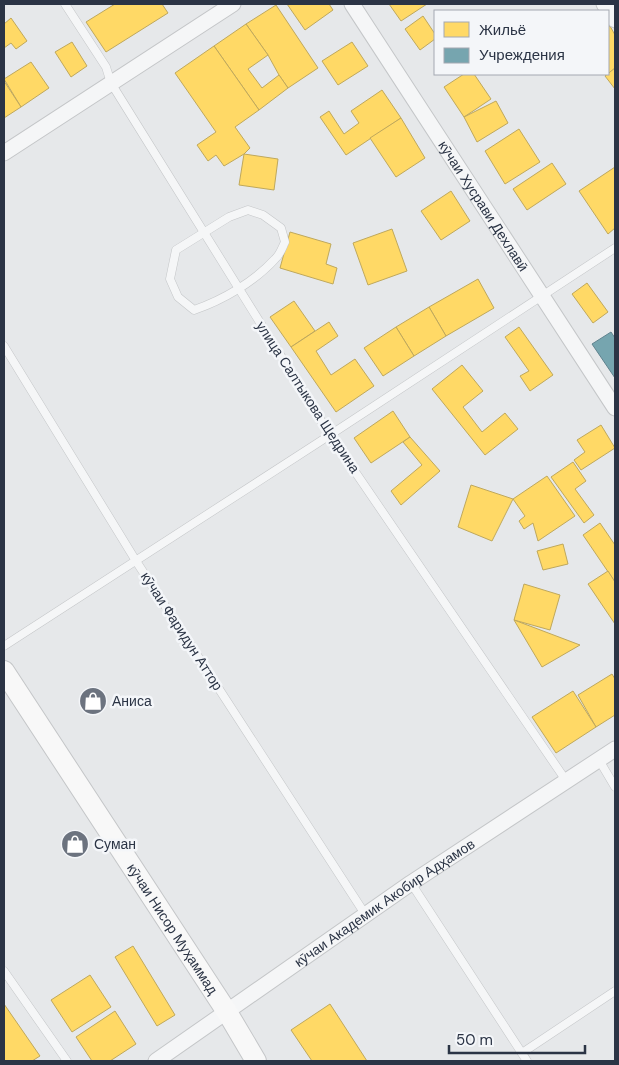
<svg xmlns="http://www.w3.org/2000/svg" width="619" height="1065" font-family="'DM Sans',sans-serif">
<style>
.homes{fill:#ffd966;stroke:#bfa85c}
.public{fill:#76a5af;stroke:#60838f}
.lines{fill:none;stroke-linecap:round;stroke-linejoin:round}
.lane-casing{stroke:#c4c6c8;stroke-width:9}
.street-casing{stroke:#c4c6c8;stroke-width:17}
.secondary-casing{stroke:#c4c6c8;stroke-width:22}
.lane{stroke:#f5f6f7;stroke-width:8}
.street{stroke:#f5f6f7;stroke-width:15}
.secondary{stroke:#f8f8f8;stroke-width:20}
.labels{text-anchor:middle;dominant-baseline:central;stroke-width:5;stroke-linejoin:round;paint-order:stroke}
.street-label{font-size:14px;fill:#2b3445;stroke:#f4f6f9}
.poi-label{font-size:14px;fill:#2b3445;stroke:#f4f6f9;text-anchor:start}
</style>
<rect width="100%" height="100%" fill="#e6e8ea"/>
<g class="homes">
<polygon points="115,4 162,4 168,13 106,52 86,22"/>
<polygon points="287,4 329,4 333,10 305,30"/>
<polygon points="389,4 427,4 401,21"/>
<polygon points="276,5 318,68 288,88 279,75 268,55 246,24"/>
<polygon points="423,16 435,34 435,39 420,50 405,29"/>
<polygon points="11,18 27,41 16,49 11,43 4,48 4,24"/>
<polygon points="246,24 268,55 248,69 262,88 279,75 288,88 259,110 214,46"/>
<polygon points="610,26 615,35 615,68 608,74 608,27"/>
<polygon points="72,42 87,66 71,77 55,52"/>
<polygon points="352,42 368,66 338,85 322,61"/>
<polygon points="214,46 259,110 235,127 250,148 244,154 224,166 216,155 208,161 197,145 216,132 175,73"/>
<polygon points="31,62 49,88 21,107 4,79"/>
<polygon points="615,68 615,89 605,76"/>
<polygon points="464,74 474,74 491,99 464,117 444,87"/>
<polygon points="4,81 21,107 4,118"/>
<polygon points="382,90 401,118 346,155 320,117 329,111 344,134 359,123 351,111"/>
<polygon points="496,101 508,123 477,142 464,117"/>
<polygon points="401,118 425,158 396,177 370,138"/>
<polygon points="519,129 540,162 505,184 485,151"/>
<polygon points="244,154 278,159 274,190 239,185"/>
<polygon points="552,163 566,184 527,210 513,189"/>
<polygon points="615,167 615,228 608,234 579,191"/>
<polygon points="451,191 470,221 441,240 421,211"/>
<polygon points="392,229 407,271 368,285 353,243"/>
<polygon points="290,232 331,244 326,264 337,268 333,284 280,268"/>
<polygon points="478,279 494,308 446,336 429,307"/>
<polygon points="587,283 608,312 593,323 572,294"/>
<polygon points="294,301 315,331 291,347 270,317"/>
<polygon points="429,307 446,336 414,356 396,327"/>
<polygon points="329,322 338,336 316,351 331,375 355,359 374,386 336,412 291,347"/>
<polygon points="396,327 414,356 383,376 364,348"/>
<polygon points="519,327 553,375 530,391 520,376 529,371 505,337"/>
<polygon points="462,365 483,391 463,407 482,432 505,413 518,429 485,455 432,389"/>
<polygon points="393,411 410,437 371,463 354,438"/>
<polygon points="601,425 615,448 581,470 574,460 585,452 577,440"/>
<polygon points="410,437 440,471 401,505 391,491 422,465 403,442"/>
<polygon points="573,462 586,481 575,489 594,515 584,523 551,477"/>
<polygon points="547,476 575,516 538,541 533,523 524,529 519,521 525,516 513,499"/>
<polygon points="471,485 513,499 492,541 458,527"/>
<polygon points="600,523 615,545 615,582 583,535"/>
<polygon points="563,544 568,564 543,570 537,551"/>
<polygon points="608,571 615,582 615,624 588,584"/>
<polygon points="524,584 560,595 550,630 514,620"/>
<polygon points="514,620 580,645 542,667"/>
<polygon points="612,674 615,679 615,715 596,727 578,695"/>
<polygon points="573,691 596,727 556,753 532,717"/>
<polygon points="133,946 175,1015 157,1026 115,957"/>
<polygon points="90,975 111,1007 72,1032 51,1000"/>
<polygon points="4,1004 40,1056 32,1061 4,1061"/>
<polygon points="330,1004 367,1061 312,1061 291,1030"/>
<polygon points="115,1011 136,1044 110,1061 92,1061 76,1037"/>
</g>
<polygon class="public" points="611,332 615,338 615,378 592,344"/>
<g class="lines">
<g class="lane-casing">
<g id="lane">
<polyline points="65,4 106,67 111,83 330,435 567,782"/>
<path d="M248,210l15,5 18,13 4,14c-3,6 -5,13 -10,17 -21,23 -52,41 -81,51l-16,-13 -8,-18 6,-29 53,-33z"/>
<polyline points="4,346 136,561 365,914"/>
<polyline points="4,646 330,435 615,248"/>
<polyline points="599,760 615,787"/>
<polyline points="411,883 527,1061"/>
<polyline points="4,971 67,1061"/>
<polyline points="522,1053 615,991"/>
</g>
</g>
<g class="street-casing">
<g id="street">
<path id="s1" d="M352,4l263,404"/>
<polyline points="604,4 615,20"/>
<polyline points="4,153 233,4"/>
<path id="s2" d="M156,1061l255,-178 204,-134"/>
</g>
</g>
<g class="secondary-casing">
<g id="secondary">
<path id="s3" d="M4,671l223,341 29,49"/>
</g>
</g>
<use href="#lane" class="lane"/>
<use href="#street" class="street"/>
<use href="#secondary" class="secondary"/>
</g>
<defs>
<g id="shop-disc" transform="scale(1.4375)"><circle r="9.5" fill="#6c737f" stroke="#f4f6f9"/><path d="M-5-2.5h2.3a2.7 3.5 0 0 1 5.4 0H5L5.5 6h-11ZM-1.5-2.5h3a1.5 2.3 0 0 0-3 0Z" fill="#fff"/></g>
</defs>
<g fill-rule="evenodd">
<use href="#shop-disc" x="93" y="701"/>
<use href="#shop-disc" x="75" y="844"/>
</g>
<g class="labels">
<g class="street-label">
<text stroke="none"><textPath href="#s1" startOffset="241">кӯчаи Хусрави Дехлавӣ</textPath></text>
<text transform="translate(308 397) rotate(57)">улица Салтыкова Щедрина</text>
<text transform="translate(182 631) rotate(57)">кӯчаи Фаридун Аттор</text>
<text stroke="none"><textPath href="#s2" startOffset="278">кӯчаи Академик Акобир Адҳамов</textPath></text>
<text stroke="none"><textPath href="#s3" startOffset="308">кӯчаи Нисор Муҳаммад</textPath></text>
</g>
<g class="poi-label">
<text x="112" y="701">Аниса</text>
<text x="94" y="844">Суман</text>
</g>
</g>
<rect width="619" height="1065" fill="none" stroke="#2b3445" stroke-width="10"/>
<rect x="434" y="10" width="175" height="65" fill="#f4f6f9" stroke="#a4a8b1"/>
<rect x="444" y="22" width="25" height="15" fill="#ffd966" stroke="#a4a8b1"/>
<text x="479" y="35" font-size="15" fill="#2b3445">Жильё</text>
<rect x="444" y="48" width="25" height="15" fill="#76a5af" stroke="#a4a8b1"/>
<text x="479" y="60" font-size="15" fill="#2b3445">Учреждения</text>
<path d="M449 1045v8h136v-8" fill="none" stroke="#2b3445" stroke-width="2.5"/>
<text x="456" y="1045" font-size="15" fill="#2b3445" stroke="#f4f6f9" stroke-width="4" paint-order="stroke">50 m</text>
</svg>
